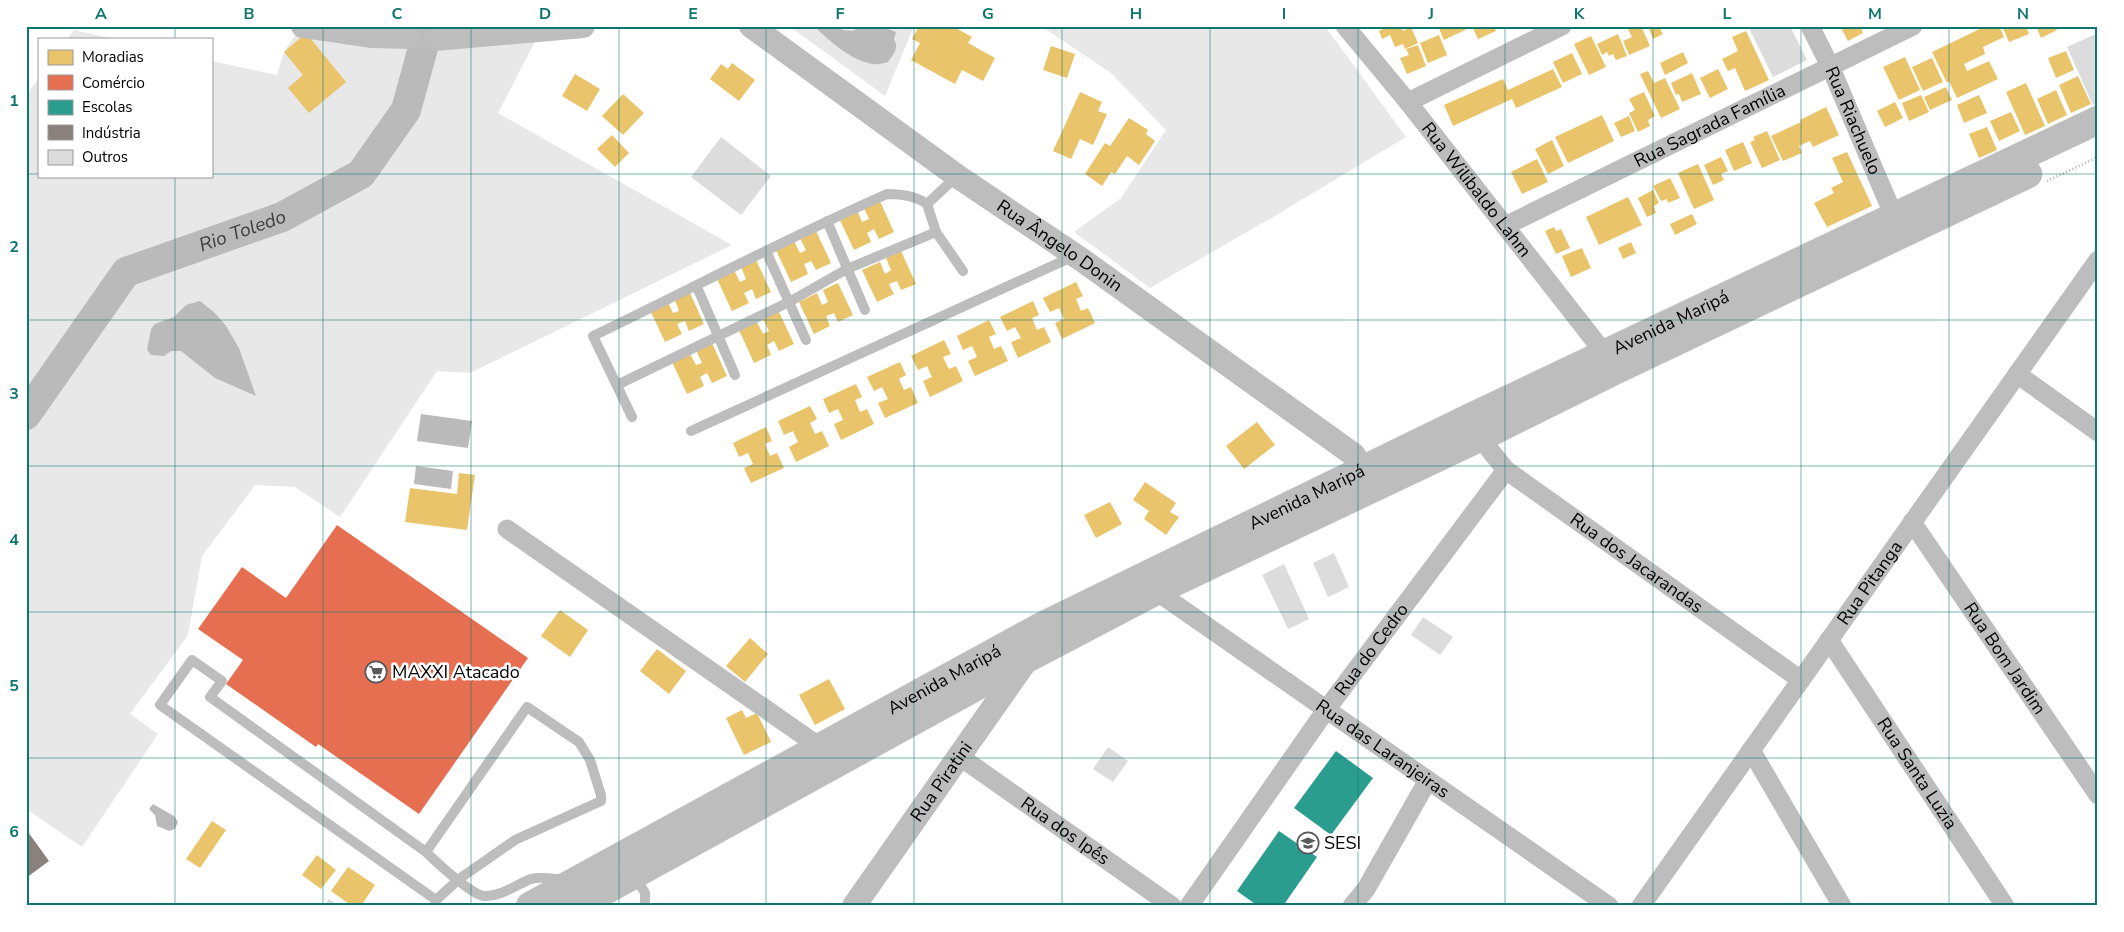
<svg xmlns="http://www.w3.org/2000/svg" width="2124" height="932" font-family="'Nunito Sans',sans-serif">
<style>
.green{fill:#e8e8e8}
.water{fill:#bababa}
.homes{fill:#e9c46a}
.shops{fill:#e76f51}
.schools{fill:#2a9d8f}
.industry{fill:#8a817c}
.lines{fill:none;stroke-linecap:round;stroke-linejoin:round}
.river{stroke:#bababa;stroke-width:30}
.building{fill:#dcdcdc}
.primary-casing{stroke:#dbdbdb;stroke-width:29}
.path{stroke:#b8b8b8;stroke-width:3;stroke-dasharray:1 2.5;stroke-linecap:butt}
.service{stroke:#bdbdbd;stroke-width:10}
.minor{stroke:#bdbdbd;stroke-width:19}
.tertiary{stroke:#bdbdbd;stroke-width:24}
.primary{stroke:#bdbdbd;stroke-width:28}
.grid{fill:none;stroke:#0f766e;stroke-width:1;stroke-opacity:0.55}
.labels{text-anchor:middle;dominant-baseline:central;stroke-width:5;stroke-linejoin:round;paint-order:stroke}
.street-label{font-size:18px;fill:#000;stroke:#fff}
.poi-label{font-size:18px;fill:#000;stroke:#fff;text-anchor:start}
.water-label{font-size:19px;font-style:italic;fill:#3e3e3e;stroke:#fff}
.neatline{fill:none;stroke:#0f766e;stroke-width:2}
.grid-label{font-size:16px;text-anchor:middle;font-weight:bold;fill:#0f766e}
</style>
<rect width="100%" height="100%" fill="#fff"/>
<g class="green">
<polygon points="301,26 543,26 498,113 732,245 470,373 437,371 340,517 295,487 255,485 202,556 188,635 130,714 158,734 82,847 26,809 26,95 39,78 39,176 211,176 211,61 277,75 284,52"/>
<polygon points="789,26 914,26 885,96"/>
<polygon points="1041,26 1325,26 1406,137 1273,217 1150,288 1074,232 1121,198 1166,130 1111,73"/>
<polygon points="74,30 114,39 67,39"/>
</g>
<g class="water">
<path d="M814,26h24l4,4 11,1 8,-5h19l16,6 -2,7c5,9 0,15 -6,23 -4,1 -10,3 -15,2 -21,-3 -44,-23 -59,-38z"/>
<polygon points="200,301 215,313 226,326 239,348 256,396 215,378 181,351 171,351 164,356 151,355 147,350 151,329 155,324 174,317 186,305"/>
<polygon points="421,414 472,421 468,448 417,441"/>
<polygon points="416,466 453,471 451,489 414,484"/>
<polygon points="153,804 174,816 178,822 175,829 169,831 157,826 155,815 149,809"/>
</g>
<g class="homes">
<polygon points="919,26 952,26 972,37 968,43 995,58 983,81 962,70 955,84 911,60 920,43 912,39"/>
<polygon points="1384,26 1401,26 1403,31 1411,27 1418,43 1405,49 1403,44 1395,47 1390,35 1382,39 1379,31 1385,28"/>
<polygon points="1438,26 1465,26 1467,29 1444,40"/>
<polygon points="1472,26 1494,26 1496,31 1478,39"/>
<polygon points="1635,26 1641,26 1650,46 1629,55 1623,41 1632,37 1628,29"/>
<polygon points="1648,26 1667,26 1660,29 1663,34 1653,39"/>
<polygon points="1840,26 1860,26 1863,33 1848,41"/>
<polygon points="1986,26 1999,26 2004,37 1983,47 1985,54 1964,64 1967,71 1989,61 1998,79 1957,98 1949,81 1947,83 1932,52"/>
<polygon points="2002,26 2026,26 2029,34 2009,42"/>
<polygon points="2036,26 2055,26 2057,30 2041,38"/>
<polygon points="1746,31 1769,80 1745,91 1735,68 1728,71 1722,59 1738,51 1732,37"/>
<polygon points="306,33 346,82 309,113 288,88 303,75 284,52"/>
<polygon points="1618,34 1627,56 1616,60 1613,54 1609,56 1607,52 1602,55 1597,44"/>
<polygon points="1439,35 1447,55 1428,63 1420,43"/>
<polygon points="1591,36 1606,67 1589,75 1574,44"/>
<polygon points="1418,45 1426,66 1407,74 1400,58 1409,55 1406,49"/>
<polygon points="1051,46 1075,54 1067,78 1043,70"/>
<polygon points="2066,51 2074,70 2056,78 2048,58"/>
<polygon points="1683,52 1688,63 1665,75 1660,63"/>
<polygon points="1572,53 1582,74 1563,83 1553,62"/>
<polygon points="1905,57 1920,90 1899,100 1883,67"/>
<polygon points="1932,58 1943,82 1923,91 1912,67"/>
<polygon points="732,63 755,80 739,101 710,79 721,64 728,69"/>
<polygon points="1553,69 1562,87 1516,108 1512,99 1453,126 1444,105 1503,79 1508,90"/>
<polygon points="1718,69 1728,89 1710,98 1700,78"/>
<polygon points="1648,71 1654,83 1665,78 1680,109 1661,118 1640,74"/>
<polygon points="1692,73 1701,94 1682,102 1679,94 1676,95 1671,83"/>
<polygon points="575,74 600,89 587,111 562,96"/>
<polygon points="2078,76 2091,104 2071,113 2059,85"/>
<polygon points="2026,83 2045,126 2025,135 2006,92"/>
<polygon points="1946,87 1952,100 1930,110 1924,97"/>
<polygon points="2056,90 2067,115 2048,124 2037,99"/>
<polygon points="1080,92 1102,102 1098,111 1107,114 1093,145 1080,139 1071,159 1053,151"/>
<polygon points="1644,92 1655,116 1648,120 1650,126 1638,132 1629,113 1635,110 1629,99"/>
<polygon points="623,94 644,113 623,135 602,116"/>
<polygon points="1921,95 1929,112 1909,121 1902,103"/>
<polygon points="1979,95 1987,113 1964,123 1957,105"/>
<polygon points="1895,102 1903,118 1885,127 1877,111"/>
<polygon points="1826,107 1839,135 1813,147 1810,141 1799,146 1802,153 1783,161 1771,136 1801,122 1800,120"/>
<polygon points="2011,112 2020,131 1999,141 1990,121"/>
<polygon points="1602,115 1614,141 1568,163 1555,137"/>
<polygon points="1629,116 1635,131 1621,137 1614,123"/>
<polygon points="1129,118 1148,130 1146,134 1155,141 1139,165 1127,156 1115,174 1111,172 1102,186 1085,174 1105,143 1110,146"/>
<polygon points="1987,127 1997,150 1979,158 1969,134"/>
<polygon points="1767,131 1780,160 1762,168 1750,142 1755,140 1753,137"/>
<polygon points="612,135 629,153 615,167 597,149"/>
<polygon points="1552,140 1564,166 1548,174 1535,149"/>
<polygon points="1743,142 1752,163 1734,171 1725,150"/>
<polygon points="1847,152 1872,206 1827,227 1814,203 1834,193 1831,188 1843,182 1832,158"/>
<polygon points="1721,157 1728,171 1721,174 1724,180 1713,185 1704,165"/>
<polygon points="1537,159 1548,182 1522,194 1511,172"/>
<polygon points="1698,164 1714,200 1694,209 1678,173"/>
<polygon points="1670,178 1680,198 1668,203 1667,199 1661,201 1653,186"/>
<polygon points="1653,190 1659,203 1654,206 1656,213 1647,217 1638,198"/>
<polygon points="1628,197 1642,225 1599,245 1586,217"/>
<polygon points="879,199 894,232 879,239 874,229 867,233 871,242 854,250 839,218 857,210 862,222 869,219 863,206"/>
<polygon points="1692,214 1697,224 1675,235 1670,224"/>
<polygon points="1554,227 1556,231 1561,229 1570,248 1556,254 1545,231"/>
<polygon points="816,231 831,263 816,270 811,261 804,264 808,274 791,282 776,250 794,241 800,253 806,250 800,238"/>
<polygon points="1631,242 1636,253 1623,259 1618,248"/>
<polygon points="1582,248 1591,268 1571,277 1562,256"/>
<polygon points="901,251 916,284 901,290 897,281 889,284 894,294 877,302 862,270 880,262 885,274 891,270 886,258"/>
<polygon points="756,260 771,292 756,299 752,289 744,293 749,303 732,311 717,279 734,270 740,282 746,279 741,267"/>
<polygon points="1076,282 1083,296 1076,299 1081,311 1088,308 1095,323 1062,339 1055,323 1064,319 1059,308 1050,312 1043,298"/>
<polygon points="838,283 853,315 838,322 834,313 826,316 830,326 814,334 799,302 817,293 822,305 828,302 823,290"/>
<polygon points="689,291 704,324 689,331 685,321 677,324 682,334 665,342 650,310 668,302 673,313 679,311 674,298"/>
<polygon points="1033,301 1039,315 1032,318 1037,330 1044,327 1051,342 1018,358 1011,342 1021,338 1015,327 1007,331 1000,317"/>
<polygon points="779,312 794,344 779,351 774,341 767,345 771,355 754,363 739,330 757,322 763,334 769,331 763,319"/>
<polygon points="989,320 996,334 989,337 994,349 1001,346 1008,361 975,376 968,361 977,357 972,346 963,350 957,336"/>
<polygon points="944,340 951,354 943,357 949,369 956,366 963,381 930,397 923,381 932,377 927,366 918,370 911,356"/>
<polygon points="712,343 727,376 712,383 707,373 700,377 704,386 687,394 672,362 690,354 696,365 702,363 696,350"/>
<polygon points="900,362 906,375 899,379 904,390 911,387 918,403 885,418 878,403 888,399 882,387 874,391 867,377"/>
<polygon points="856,384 862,397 855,400 860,412 867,409 874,424 841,440 834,424 843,420 838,409 829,413 823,399"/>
<polygon points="810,406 817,419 810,423 815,434 822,431 829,446 796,462 789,447 798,442 793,431 784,435 778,421"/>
<polygon points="1257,422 1275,445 1244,469 1226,446"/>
<polygon points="766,427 772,441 765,444 770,456 777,453 784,468 751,483 744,468 753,464 748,453 739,457 733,443"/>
<polygon points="459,473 475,475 467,530 405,522 410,488 457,494"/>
<polygon points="1145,482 1176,503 1170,512 1179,517 1166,535 1144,519 1149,511 1133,500"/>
<polygon points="1110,502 1122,524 1096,538 1084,515"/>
<polygon points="560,610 588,630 570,657 541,636"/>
<polygon points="750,638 768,654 745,682 726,666"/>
<polygon points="657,649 686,671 669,694 640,671"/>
<polygon points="829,679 845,709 815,725 799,695"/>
<polygon points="742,710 746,718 757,713 771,742 744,755 726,718"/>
<polygon points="212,821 226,830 200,868 186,859"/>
<polygon points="317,855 336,870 321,889 302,875"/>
<polygon points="348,867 375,885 361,906 352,906 331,891"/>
</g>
<polygon class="shops" points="337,525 528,658 419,814 318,744 316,747 226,684 243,660 198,629 242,567 286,598"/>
<g class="schools">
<polygon points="1336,751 1373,778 1331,835 1294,808"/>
<polygon points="1279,831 1317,857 1283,906 1258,906 1237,891"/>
</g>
<polygon class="industry" points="28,832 49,861 26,878 26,833"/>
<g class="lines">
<path class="river" id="s1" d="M26,415l100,-143 156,-55 79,-43 45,-64 23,-84"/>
</g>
<g class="building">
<polygon points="1748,26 1790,26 1807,60 1773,77"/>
<polygon points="2098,33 2098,103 2093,105 2067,47"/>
<polygon points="721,137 771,176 741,215 691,177"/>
<polygon points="1334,553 1349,587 1328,597 1313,563"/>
<polygon points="1284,564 1309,619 1288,629 1262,575"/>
<polygon points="1423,617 1453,637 1440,655 1411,635"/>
<polygon points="1108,747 1128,761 1113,782 1093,769"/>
<polygon points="329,899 339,906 324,906"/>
</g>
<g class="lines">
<g class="primary-casing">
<g id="primary">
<path id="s14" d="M530,906l512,-280 429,-209 627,-297"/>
<polyline points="577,906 1028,658 1156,591 1481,437 1614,371 2028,174"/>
</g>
</g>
<polyline class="path" points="2047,181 2098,157"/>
<g class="service">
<polyline points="927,204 936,232 963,271"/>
<polyline points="827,221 865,310"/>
<polyline points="766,251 806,340"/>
<polyline points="697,287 735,375"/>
<polyline points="617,385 789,302 847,269 936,232"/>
<path d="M632,417l-39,-81c98,-47 194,-98 294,-142 13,0 29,2 40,10l30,-28"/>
<polyline points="691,431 1074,256"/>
<path d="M426,852l101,-145 52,35 11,18 11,35v6l-86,39 -56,39 -23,21 -276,-195 32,-45 30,21 -12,16 216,155c10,10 46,43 58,44 17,1 31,-11 47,-17 10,-3 24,0 34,1"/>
<polyline points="634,875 645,893 645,906"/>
</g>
<g class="minor">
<path id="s2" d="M1345,26l63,76 197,252 5,9"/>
<path id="s3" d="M1810,26l20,40 69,162"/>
<polyline points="1408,102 1562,26"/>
<path id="s4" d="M1505,226l408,-200"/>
<polyline points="2017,374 2098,432"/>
<path id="s5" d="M1476,428l13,21 17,21 295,210"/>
<path id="s6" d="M1912,522l186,273"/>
<polyline points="507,529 820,747"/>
<path id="s7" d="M1152,582l4,9 453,315"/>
<path id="s8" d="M1829,640l176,266"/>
<polyline points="1751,750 1842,906"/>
<path id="s9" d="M959,756l213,150"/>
<path id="s10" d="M1189,906l137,-196 180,-240"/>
<polyline points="1352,906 1366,889 1428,780"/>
<path id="s11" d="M1641,906l457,-646"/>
</g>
<g class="tertiary">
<polyline points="303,26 371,36 410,37"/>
<path id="s12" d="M751,26l206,150 125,84 272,195 8,16"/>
<polyline points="435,39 583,26"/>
<path id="s13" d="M854,906l174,-248"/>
</g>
<use href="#primary" class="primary"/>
</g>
<path class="grid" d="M175,26v13M323,26v880M471,26v880M619,26v880M766,26v880M914,26v880M1062,26v880M1210,26v880M1358,26v880M1505,26v880M1653,26v880M1801,26v880M1949,26v880M26,174h13M211,174h1887M175,176v730M26,320h2072M26,466h2072M26,612h2072M26,758h2072"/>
<defs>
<g id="supermarket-ring" transform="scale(1.125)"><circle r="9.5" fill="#fff" stroke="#595959" stroke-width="1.5"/><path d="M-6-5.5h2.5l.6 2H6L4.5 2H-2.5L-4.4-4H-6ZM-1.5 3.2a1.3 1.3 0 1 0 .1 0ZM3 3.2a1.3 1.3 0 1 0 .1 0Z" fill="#595959"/></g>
<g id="school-ring" transform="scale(1.125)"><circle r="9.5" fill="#fff" stroke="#595959" stroke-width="1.5"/><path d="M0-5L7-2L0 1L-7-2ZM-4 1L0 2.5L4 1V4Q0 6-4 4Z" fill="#595959"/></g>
</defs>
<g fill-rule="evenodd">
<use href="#supermarket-ring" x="376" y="672"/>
<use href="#school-ring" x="1308" y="843"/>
</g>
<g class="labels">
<g class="street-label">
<text stroke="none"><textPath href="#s3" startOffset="104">Rua Riachuelo</textPath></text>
<text stroke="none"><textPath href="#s4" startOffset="228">Rua Sagrada Família</textPath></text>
<text stroke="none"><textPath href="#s2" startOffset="210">Rua Wilibaldo Lahm</textPath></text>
<text stroke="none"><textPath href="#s12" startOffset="379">Rua Ângelo Donin</textPath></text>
<text stroke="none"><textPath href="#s14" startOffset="1282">Avenida Maripá</textPath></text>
<text stroke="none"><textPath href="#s14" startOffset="878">Avenida Maripá</textPath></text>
<text stroke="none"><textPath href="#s5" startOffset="212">Rua dos Jacarandas</textPath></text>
<text stroke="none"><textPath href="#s11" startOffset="396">Rua Pitanga</textPath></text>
<text stroke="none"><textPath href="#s10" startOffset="315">Rua do Cedro</textPath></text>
<text stroke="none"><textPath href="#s6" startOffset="165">Rua Bom Jardim</textPath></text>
<text stroke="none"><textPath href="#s14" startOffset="472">Avenida Maripá</textPath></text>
<text stroke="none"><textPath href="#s7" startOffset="286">Rua das Laranjeiras</textPath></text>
<text stroke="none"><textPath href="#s8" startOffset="160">Rua Santa Luzia</textPath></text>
<text stroke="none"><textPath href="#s13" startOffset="152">Rua Piratini</textPath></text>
<text stroke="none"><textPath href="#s9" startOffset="130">Rua dos Ipês</textPath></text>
</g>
<g class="poi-label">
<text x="392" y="672">MAXXI Atacado</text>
<text x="1324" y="843">SESI</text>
</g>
<g class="water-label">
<text stroke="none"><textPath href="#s1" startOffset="298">Rio Toledo</textPath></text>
</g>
</g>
<rect width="2124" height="932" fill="none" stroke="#ffffff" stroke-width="55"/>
<rect x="38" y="38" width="175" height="140" fill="#ffffff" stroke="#999999"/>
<rect x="48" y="50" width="25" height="15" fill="#e9c46a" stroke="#999999"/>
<text x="82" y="62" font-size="15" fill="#000000">Moradias</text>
<rect x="48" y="75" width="25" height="15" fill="#e76f51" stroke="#999999"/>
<text x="82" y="88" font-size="15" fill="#000000">Comércio</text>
<rect x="48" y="100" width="25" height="15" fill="#2a9d8f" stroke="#999999"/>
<text x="82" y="112" font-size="15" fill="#000000">Escolas</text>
<rect x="48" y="125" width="25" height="15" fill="#8a817c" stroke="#999999"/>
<text x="82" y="138" font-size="15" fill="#000000">Indústria</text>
<rect x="48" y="150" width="25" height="15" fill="#dcdcdc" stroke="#999999"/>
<text x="82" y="162" font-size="15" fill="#000000">Outros</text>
<rect x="28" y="28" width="2068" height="876" class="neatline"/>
<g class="grid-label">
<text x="101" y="19">A</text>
<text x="249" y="19">B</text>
<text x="397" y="19">C</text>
<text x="545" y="19">D</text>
<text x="693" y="19">E</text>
<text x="840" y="19">F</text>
<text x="988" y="19">G</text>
<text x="1136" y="19">H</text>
<text x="1284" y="19">I</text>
<text x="1431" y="19">J</text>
<text x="1579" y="19">K</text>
<text x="1727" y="19">L</text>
<text x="1875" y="19">M</text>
<text x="2023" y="19">N</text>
<text x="14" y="106">1</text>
<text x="14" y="252">2</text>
<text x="14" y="399">3</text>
<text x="14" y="545">4</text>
<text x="14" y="691">5</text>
<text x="14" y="837">6</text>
</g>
</svg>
